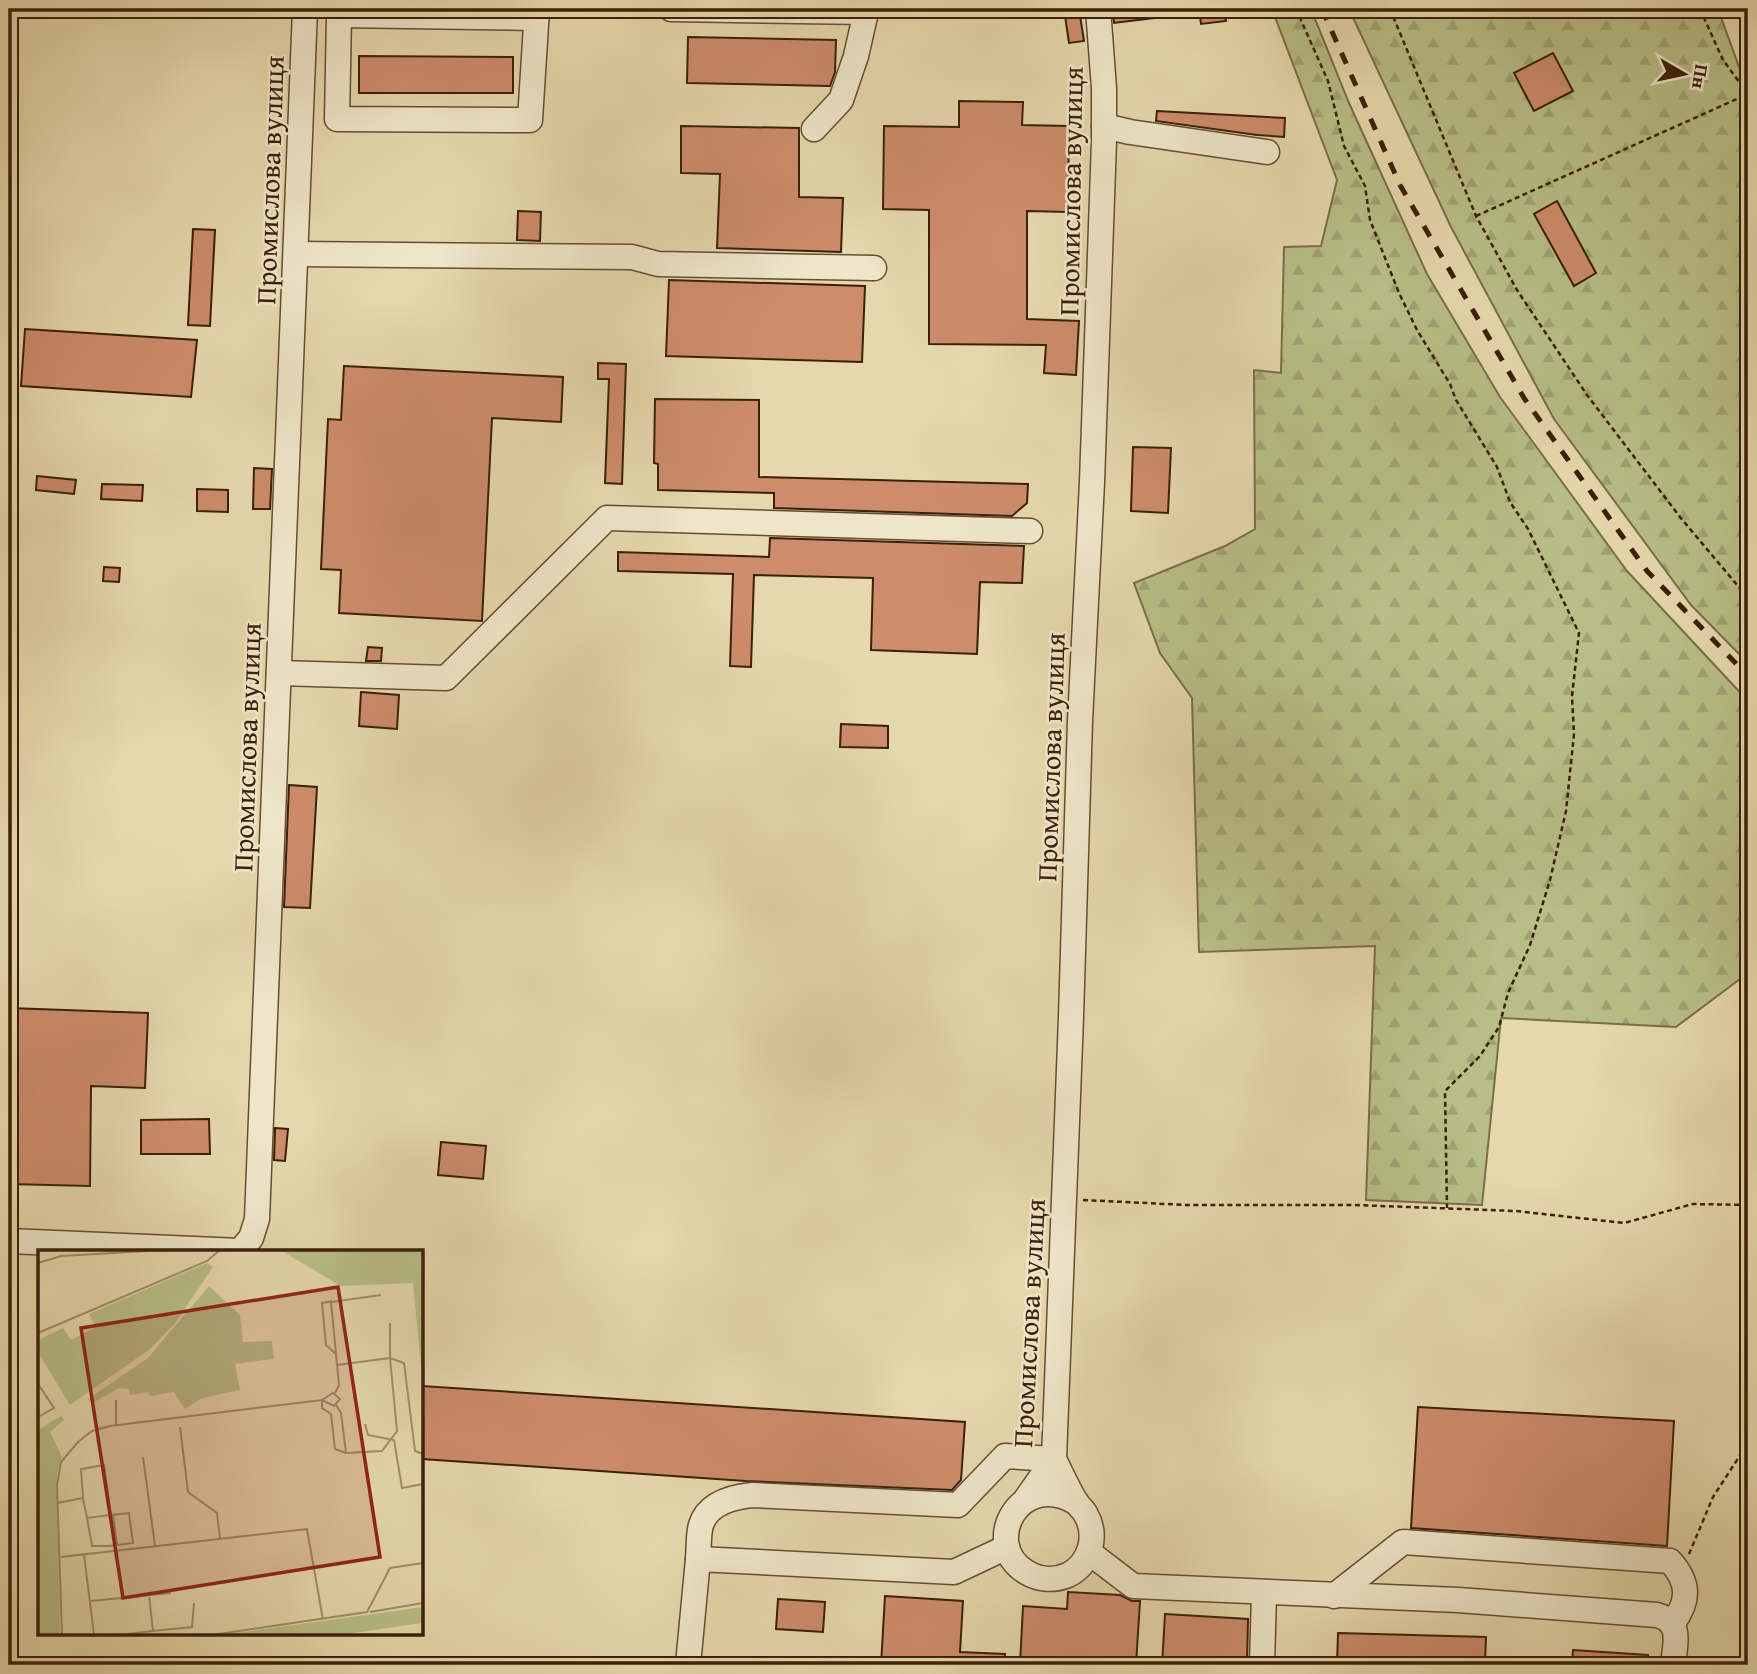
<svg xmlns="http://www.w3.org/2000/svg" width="1757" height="1674" font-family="'Gentium Book Plus',serif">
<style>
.forest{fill:url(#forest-firs);stroke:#7a6e48;stroke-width:2}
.building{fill:#cd8c6c;stroke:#3b1f09;stroke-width:2}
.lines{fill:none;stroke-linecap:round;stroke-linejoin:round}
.minor-casing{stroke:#664d32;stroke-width:27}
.path{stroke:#3b1f09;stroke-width:2.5;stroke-dasharray:5 3.5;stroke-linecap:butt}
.minor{stroke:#efe6c9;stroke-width:24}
.rail{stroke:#3b1f09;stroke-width:5;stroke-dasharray:12 12;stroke-linecap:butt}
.labels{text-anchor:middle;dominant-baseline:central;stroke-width:5;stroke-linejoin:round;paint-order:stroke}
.street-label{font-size:28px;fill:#3b1f09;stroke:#efe6c9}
.inset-road{fill:none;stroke:#a28e6b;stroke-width:2}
.view{fill:#8f2418;fill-opacity:0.15;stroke:#8f2418;stroke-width:3.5}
.inset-edge{fill:none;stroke:#3b1f09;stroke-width:3.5}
</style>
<defs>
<pattern id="forest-firs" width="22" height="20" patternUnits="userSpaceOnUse" patternTransform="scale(1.75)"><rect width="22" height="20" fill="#b8be87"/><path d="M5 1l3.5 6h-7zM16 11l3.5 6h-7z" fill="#9fa373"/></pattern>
</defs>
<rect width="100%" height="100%" fill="#e6d8ac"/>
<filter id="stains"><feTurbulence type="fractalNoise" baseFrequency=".00286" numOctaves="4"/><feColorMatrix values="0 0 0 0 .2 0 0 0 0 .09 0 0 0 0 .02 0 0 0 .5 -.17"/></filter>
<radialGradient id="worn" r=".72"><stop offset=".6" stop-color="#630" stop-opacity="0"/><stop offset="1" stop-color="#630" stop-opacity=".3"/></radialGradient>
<g class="forest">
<polygon points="1272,9 1311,9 1349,103 1427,274 1500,397 1627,571 1748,701 1748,973 1676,1027 1501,1018 1482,1205 1366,1200 1375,946 1199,952 1192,698 1160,653 1134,583 1225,546 1255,529 1254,370 1281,373 1284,247 1321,246 1337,180"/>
<polygon points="1349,9 1718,9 1748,92 1748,663 1691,605 1554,419 1451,227"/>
</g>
<g class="building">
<polygon points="1064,9 1079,9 1084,41 1069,43"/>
<polygon points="1113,9 1162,9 1162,17 1114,23"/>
<polygon points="1199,9 1224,9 1226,21 1201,24"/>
<polygon points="688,37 836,40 835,72 830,86 687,83"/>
<polygon points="1553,53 1573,91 1534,111 1514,73"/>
<polygon points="359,56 513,57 513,93 359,93"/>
<polygon points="959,101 1023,102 1022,125 1069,126 1068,212 1027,211 1027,319 1079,321 1076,375 1044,373 1046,345 929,344 929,210 883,209 884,126 959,127"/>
<polygon points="1157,111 1285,118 1284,137 1257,135 1156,121"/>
<polygon points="681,126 799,128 799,197 843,198 841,252 717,248 720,174 681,173"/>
<polygon points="1557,201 1596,273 1574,286 1534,214"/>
<polygon points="518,211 541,212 540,241 517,240"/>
<polygon points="193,229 215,230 210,326 188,325"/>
<polygon points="669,280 865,286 862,362 666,356"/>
<polygon points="25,329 197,340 191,397 21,386"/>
<polygon points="598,363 626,364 622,484 605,483 609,379 598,379"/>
<polygon points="344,366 563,377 561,422 492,418 482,621 339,613 341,570 321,569 328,419 341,420"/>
<polygon points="655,399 759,400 759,477 1028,484 1027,503 1012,516 774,508 774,493 658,490 658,464 654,463"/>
<polygon points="1133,447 1171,448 1168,513 1131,511"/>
<polygon points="254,468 272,469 270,509 253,509"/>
<polygon points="37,476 76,480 74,494 36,490"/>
<polygon points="102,484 143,485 142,501 101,499"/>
<polygon points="197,489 228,490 228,512 197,511"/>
<polygon points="770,538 1024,546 1022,583 980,582 977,654 871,650 873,578 754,575 751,667 730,666 733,574 618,571 618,552 769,557"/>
<polygon points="104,567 120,568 119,582 103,581"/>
<polygon points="368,647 382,648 381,661 366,661"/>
<polygon points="361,692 399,695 397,729 359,726"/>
<polygon points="841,724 888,726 888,748 840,747"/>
<polygon points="289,785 317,787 310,908 284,907"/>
<polygon points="9,1008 148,1013 145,1088 91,1086 90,1186 9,1184"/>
<polygon points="209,1119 210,1154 141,1154 141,1120"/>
<polygon points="275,1128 288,1129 285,1161 274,1160"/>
<polygon points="441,1142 486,1146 483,1179 438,1175"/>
<polygon points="422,1386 965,1422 961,1480 952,1490 746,1481 422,1459"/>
<polygon points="1418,1407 1674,1421 1667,1546 1411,1528"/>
<polygon points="1068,1592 1120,1595 1132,1601 1140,1601 1136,1665 1020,1665 1023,1606 1067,1609"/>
<polygon points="885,1596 963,1601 960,1652 1005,1654 1005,1665 881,1665"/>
<polygon points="778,1599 825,1602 823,1632 776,1629"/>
<polygon points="1165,1614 1248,1619 1247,1665 1162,1665"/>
<polygon points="1338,1633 1486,1637 1485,1665 1337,1665"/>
<polygon points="1573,1650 1648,1655 1648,1665 1572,1665"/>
</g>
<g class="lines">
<g class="minor-casing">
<g id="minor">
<polyline points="339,9 339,15 536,18"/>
<polyline points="671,9 866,12 866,9"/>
<polyline points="339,15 337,119 530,120 537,9"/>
<polyline points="1104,126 1130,132 1267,152"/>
<polyline points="814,129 841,100 856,56 866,12"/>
<polyline points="296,254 632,257 658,264 874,268"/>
<polyline points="279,673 446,678 607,518 1030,531"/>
<polyline points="9,1241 240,1251 251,1238 257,1219 305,9"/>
<path d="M1054,1459c7,14 14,30 22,43 3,5 8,8 10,13 12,21 4,49 -18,60 -14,6 -29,5 -42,-3 -46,-28 -6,-104 51,-69"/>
<polyline points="1026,1499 1054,1459 1071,1017 1080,721 1092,482 1104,141 1104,88 1098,9"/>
<path d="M1090,1553l43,33 325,14 199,15c26,7 18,29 16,50"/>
<path d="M698,1559c1,-10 0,-24 3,-34 7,-22 31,-28 51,-30l206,10 47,-49 49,3"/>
<path d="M1334,1596l69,-54 267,19c19,21 20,39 3,62"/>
<polyline points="688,1665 698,1559 954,1572 1007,1547"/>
<polyline points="1262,1665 1264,1593"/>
</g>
</g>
<g class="path">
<polyline points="1296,9 1328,81 1344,146 1365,186 1370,220 1399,293 1417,330 1450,384 1456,400 1497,467 1510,502 1528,529 1579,633 1572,696 1574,734 1566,811 1550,880 1530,945 1508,993 1499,1027 1480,1056 1445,1091 1447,1208"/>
<polyline points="1390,9 1476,216 1517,290 1587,395 1680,517 1748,598"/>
<polyline points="1476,216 1748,94 1723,60 1700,9"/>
<polyline points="1083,1200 1187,1205 1354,1205 1516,1211 1624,1223 1693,1204 1748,1205"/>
<polyline points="1689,1554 1713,1497 1748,1443"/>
</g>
<use href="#minor" class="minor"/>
<polyline class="rail" points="1322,9 1400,185 1524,398 1647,571 1748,676"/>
</g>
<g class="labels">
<g class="street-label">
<text transform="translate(269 180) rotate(-88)">Промислова вулиця</text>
<text transform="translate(1070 191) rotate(-89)">Промислова вулиця</text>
<text transform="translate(246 747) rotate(-88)">Промислова вулиця</text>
<text transform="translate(1050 757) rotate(-88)">Промислова вулиця</text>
<text transform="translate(1028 1323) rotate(-87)">Промислова вулиця</text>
</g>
</g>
<g transform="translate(38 1250)">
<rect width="385" height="385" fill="#e6d8ac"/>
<path d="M242,0h143v137l-10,-104 -72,3zM169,13l6,4 -38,56 -25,26 -80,56 -32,-53v-12l25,-12 8,12 25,-13 -7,-13zM171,36l31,29 3,27 29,-1 2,18 -39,5 5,26 -38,8 -17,11 -11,-17 -24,4 -1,-4 -19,3 -1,-6 -10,-1 -28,16 -3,-5 60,-41zM23,166l3,4 -14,12 12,25 -5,16 3,162h-22v-205zM385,357v16l-84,12h-117z" fill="#b8be87"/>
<path class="inset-road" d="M0,13l23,-7 105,-6M294,51l-10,2 4,42 10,9M352,73v35l14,5 11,88 8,3M0,83l169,-72 13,-11M0,134l16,24 -16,9M297,143l4,-8 -8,-83 50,-7M78,150v25M284,150v8l9,6 4,35 11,4M298,155l5,8 5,40 36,-2 15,-20 -7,-73 -53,7M327,174l3,11 26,5 8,48 21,-4M142,177l8,65 29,21 3,26M105,207l12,89M19,253l26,-5 -2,-29 23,-4 7,50 -24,3 -4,-20M73,265l18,-2 4,30 -16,2M49,268l5,28h18l7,-1 -4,-30M46,305l10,80M23,307l246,-28 16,91M111,345l4,36 39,-4 2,-24M53,351l80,-8M332,362l53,-9M24,385l-5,-150 4,-23 17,-20 14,-11 18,-5 212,-26 12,6 6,-7 -7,-6 -11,7M81,385l34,-4M174,385l155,-23 23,-44 33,-5"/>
<path class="view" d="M300,37l42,270 -257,41 -42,-270z"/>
<rect width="385" height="385" class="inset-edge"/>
</g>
<rect width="1757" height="1674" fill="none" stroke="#e6d8ac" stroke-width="35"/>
<rect x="10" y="10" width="1736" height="1653" fill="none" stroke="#3b1f09" stroke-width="3.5"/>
<rect x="18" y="18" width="1722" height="1639" fill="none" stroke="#3b1f09" stroke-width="2"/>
<g transform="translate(1684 74) rotate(99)" stroke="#efe6c9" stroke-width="5" paint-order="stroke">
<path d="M0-5L12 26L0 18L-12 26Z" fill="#3b1f09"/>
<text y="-10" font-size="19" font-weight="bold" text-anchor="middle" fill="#3b1f09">Пн</text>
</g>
<rect width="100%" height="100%" filter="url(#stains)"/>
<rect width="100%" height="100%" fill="url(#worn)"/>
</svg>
